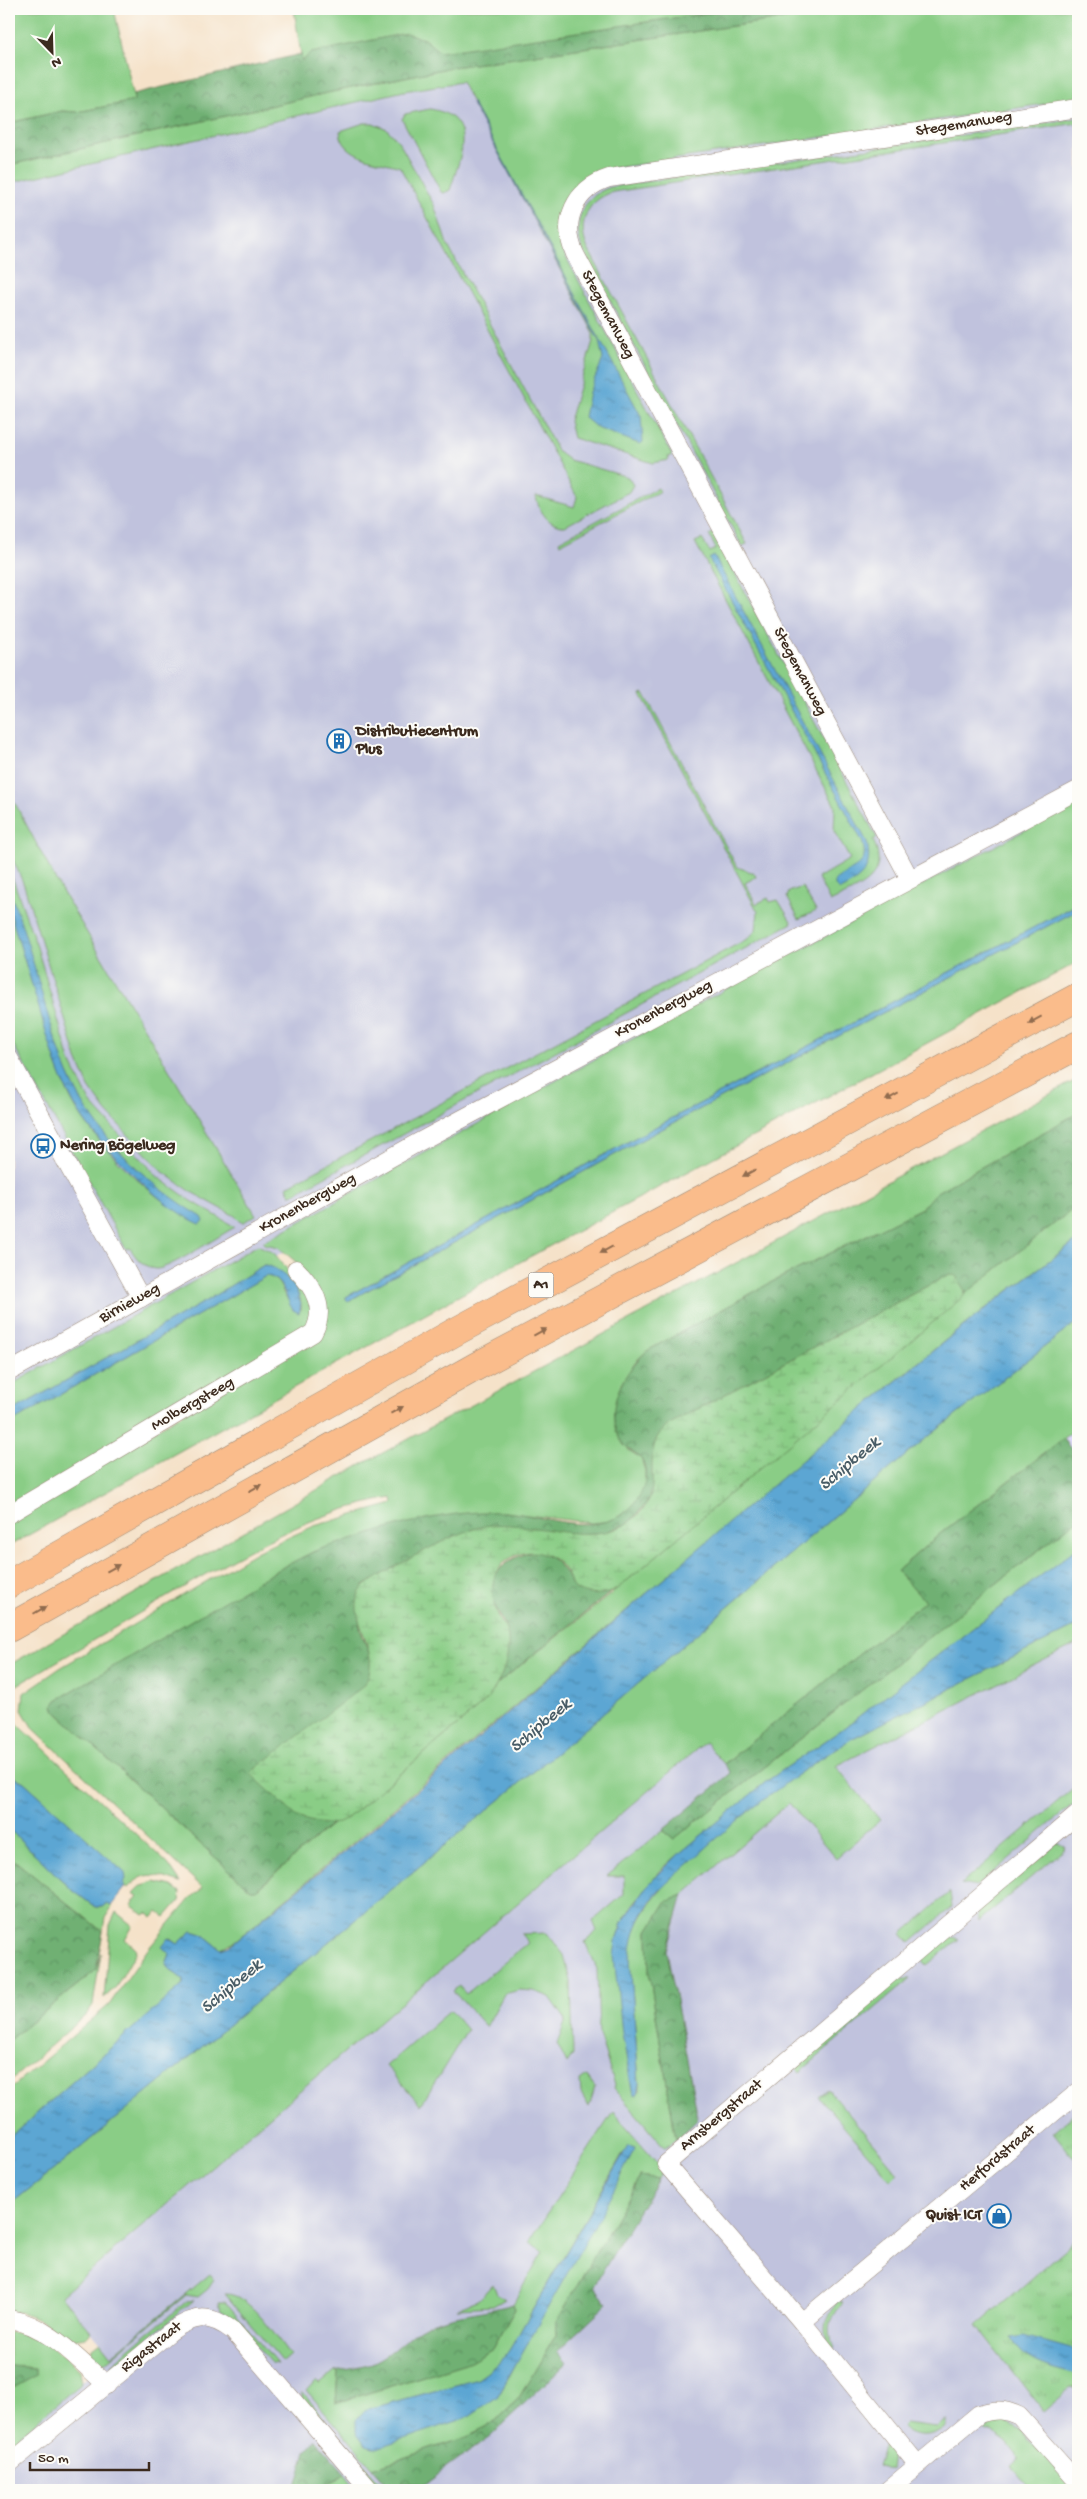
<svg xmlns="http://www.w3.org/2000/svg" width="1087" height="2499" font-family="'Gochi Hand',sans-serif">
<style>
.built{fill:#dad6f7}
.industrial{fill:#c0c2dd}
.grass{fill:#8acd86;stroke:#627c52;fill-rule:evenodd}
.forest{fill:url(#forest-crowns);stroke:#556d48}
.wetland{fill:url(#wetland-marsh);stroke:#627c52}
.park{fill:url(#park-tufts);stroke:#627c52}
.water{fill:url(#water-ripples);stroke:#4b6878}
.lines{fill:none;stroke-linecap:round;stroke-linejoin:round}
.minor-casing{stroke:#988674;stroke-width:19}
.motorway-casing{stroke:#988674;stroke-width:29}
.minor{stroke:#fff;stroke-width:18}
.motorway{stroke:#fabc8b;stroke-width:28}
.oneway{fill:#916c4f}
.labels{text-anchor:middle;dominant-baseline:central;stroke-width:4;stroke-linejoin:round;paint-order:stroke}
.shield{fill:#fdfcf7;stroke:#75695f;stroke-width:1}
.shield-label{font-size:15px;font-weight:bold;fill:#3b2a1e}
.street-label{font-size:16px;fill:#3b2a1e;stroke:#fdfcf7}
.poi-label{font-size:16px;font-weight:bold;fill:#3b2a1e;stroke:#fdfcf7;text-anchor:start}
.water-label{font-size:18px;font-style:italic;fill:#485c66;stroke:#fdfcf7}
</style>
<defs>
<pattern id="forest-crowns" width="20" height="18" patternUnits="userSpaceOnUse" patternTransform="scale(1.25)"><rect width="20" height="18" fill="#6fb073"/><path d="M2 6a3 3 0 1 1 6 0M12 15a3 3 0 1 1 6 0" fill="none" stroke="#5c8f5e"/></pattern>
<pattern id="wetland-marsh" width="20" height="14" patternUnits="userSpaceOnUse" patternTransform="scale(1.25)"><rect width="20" height="14" fill="#8acd86"/><path d="M1 5h8M5 5V1M11 12h8M15 12V8" fill="none" stroke="#78b073"/></pattern>
<pattern id="park-tufts" width="24" height="20" patternUnits="userSpaceOnUse" patternTransform="scale(1.25)"><rect width="24" height="20" fill="#8acd86"/><path d="M3 7l-1-3M5 7V3M7 7l1-3M15 17l-1-3M17 17v-4M19 17l1-3" fill="none" stroke="#78b073"/></pattern>
<pattern id="water-ripples" width="26" height="14" patternUnits="userSpaceOnUse" patternTransform="scale(1.25)"><rect width="26" height="14" fill="#5ba6d3"/><path d="M2 4q2-2 4 0t4 0M15 11q2-2 4 0t4 0" fill="none" stroke="#4c87ab"/></pattern>
</defs>
<rect width="100%" height="100%" fill="#fdfcf7"/>
<filter id="ink" filterUnits="userSpaceOnUse"><feTurbulence type="fractalNoise" baseFrequency=".02" numOctaves="2"/><feDisplacementMap in="SourceGraphic" scale="10" xChannelSelector="R" yChannelSelector="G"/><feConvolveMatrix kernelMatrix="1 2 1 2 8 2 1 2 1" color-interpolation-filters="sRGB"/></filter>
<filter id="wash" filterUnits="userSpaceOnUse"><feTurbulence type="fractalNoise" baseFrequency=".0096" numOctaves="4" result="noise"/><feDisplacementMap in="SourceGraphic" scale="20" xChannelSelector="R" yChannelSelector="G"/><feGaussianBlur stdDeviation="1.12" result="paint"/><feColorMatrix in="noise" values="0 0 0 0 0 0 0 0 0 0 0 0 0 0 0 0 0 1.4 0 .05"/><feComposite in="paint" operator="in"/></filter>
<g filter="url(#wash)">
<rect width="100%" height="100%" fill="#f5e2c9"/>
<polygon class="built" points="1078,1427 1078,1457 1063,1439"/>
<g class="industrial">
<polygon points="743,9 1078,9 1078,824 9,1400 9,145 511,40"/>
<polygon points="1078,1457 1078,2490 9,2490 9,2445 111,2356 61,2296 705,1742"/>
</g>
<g class="grass">
<polygon points="9,9 114,9 135,101 77,112 62,111 9,123"/>
<polygon points="294,9 736,9 440,53 424,39 302,62"/>
<path d="M850,9h228v90l-470,70c-37,11 -54,41 -47,79l111,207 -4,2 1,3 -16,3 -80,-25 -4,-17 24,-80v-9l-132,-250 -57,9 -395,92v-18l318,-72 126,-26z"/>
<path d="M430,109c49,8 30,49 20,81l-6,3 -3,-1 -39,-73 3,-5z"/>
<path d="M1078,118v5l-465,69c-26,8 -36,31 -26,55l160,297 -5,2 -159,-296c-12,-28 0,-54 28,-63z"/>
<path d="M364,123h9l14,6 12,13 35,63 13,39 111,208 11,8 59,17 5,8 -4,7 -64,34c-16,1 -27,-16 -29,-30l38,11 3,-10 -177,-330c-21,-7 -58,-9 -60,-36z"/>
<polygon points="658,488 660,491 560,544 559,541"/>
<path d="M713,533l164,305 -4,2c18,38 -15,48 -43,62l-12,-24 32,-19 -16,-28 1,-25 -140,-264 7,-3 8,13 6,-3 -7,-14z"/>
<polygon points="644,693 737,867 754,873 756,877 745,883 756,904 768,898 770,902 778,900 792,923 291,1195 287,1186 749,938 756,930 758,912 641,694"/>
<polygon points="9,792 59,886 256,1215 242,1223 235,1216 193,1193 162,1171 106,1111 89,1087 77,1059 24,885 9,850"/>
<polygon points="1078,802 1078,904 642,1134 346,1297 346,1299 348,1301 645,1138 1078,910 1078,962 509,1268 9,1546 9,1519 321,1329 295,1261 278,1247 265,1244 263,1242 610,1051"/>
<path d="M9,868l28,79 33,114 20,41 68,75 32,23 45,27c-13,7 -67,43 -79,42 -13,-2 -20,-11 -26,-21l-4,1 -117,-212v-128c10,34 21,68 31,102 10,32 18,64 34,94 21,36 63,78 97,102l4,-6 -20,-15 -38,-37 -28,-34 -9,-15 -18,-39 -53,-171z"/>
<polygon points="802,887 816,911 799,919 787,897 789,892"/>
<path d="M1078,1079v34l-143,80 -13,15 -150,74 -125,69 -12,11 -14,22 7,66 13,8 4,13v12l-7,17 -10,10 -16,11 -20,2 -88,-11 -32,1 -45,6 -112,32 -56,30 -202,119 -2,11 196,179 8,-2 74,-65 12,-3 140,-118 12,-18 119,-94 349,-296 113,-89v35c-124,87 -239,189 -355,288 -162,138 -323,277 -487,412l-15,9 -19,-15 -10,-3 -14,13 -8,-6v16l-4,10 3,5 15,11 -1,4 -174,154v-48l100,-85 39,-56 43,-51 12,-10 -171,-161 -10,-17 2,-17 36,-25 198,-117 56,-25 79,-22 -1,-6c-83,14 -154,57 -225,99 -53,31 -106,62 -158,93v-25l357,-203z"/>
<path d="M258,1245l16,8 39,48v25l-304,183v-85l257,-148c13,2 14,10 19,20 3,5 11,10 16,14 3,-18 -20,-43 -37,-45l-63,39 -192,109v-27z"/>
<path d="M1078,1321v106l-137,106 -44,38 28,30 -201,163 -19,-22 -644,554 30,35 -6,6 -17,3c-19,-12 -35,-30 -59,-28v-107l47,-37 535,-444 328,-280z"/>
<path d="M1078,1519v28l-237,183 -74,51 -87,72 -18,16 -29,35 -11,19 -6,18c2,21 10,147 19,154l4,-3v-9c-2,-28 -4,-56 -6,-84 -2,-20 -5,-41 -1,-60 14,-62 164,-166 219,-200l227,-114v18l-242,123 44,54 -44,38 -47,-55 -106,92 -17,8 -18,28 1,41 27,168 -11,8 -51,-60 1,-3 -16,-50 -2,-66 -12,-27 12,-11 -4,-10 31,-27v-18h-17l56,-46 11,9z"/>
<path d="M9,1716l159,148 13,19c-22,-6 -33,-16 -53,5l-5,-4 1,-11 -100,-91 -15,-8z"/>
<polygon points="1078,1784 1078,1800 976,1887 961,1884"/>
<polygon points="9,1829 71,1889 95,1907 103,1907 107,1903 112,1907 105,1918 103,1932 9,1856"/>
<polygon points="1057,1843 1063,1845 1066,1848 979,1921 978,1910"/>
<polygon points="155,1882 172,1886 180,1892 179,1901 165,1917 158,1912 153,1918 147,1913 144,1915 131,1905 138,1896 133,1893 139,1887"/>
<polygon points="950,1892 952,1907 910,1943 902,1934"/>
<polygon points="116,1912 133,1926 125,1939 135,1948 136,1952 116,1987 104,1998 110,1925"/>
<polygon points="547,1933 564,1955 571,1981 573,2055 567,2064 557,2044 566,2020 550,1997 534,1991 520,1990 504,1994 486,2027 453,1991 459,1986 466,1994 528,1943 521,1934"/>
<polygon points="948,1936 959,1939 927,1965 924,1962 923,1957"/>
<polygon points="101,1953 93,2005 86,2015 9,2082 9,2040 96,1970"/>
<polygon points="898,1979 910,1979 800,2072 794,2066"/>
<polygon points="450,2010 467,2030 421,2105 386,2066"/>
<polygon points="587,2076 595,2087 589,2107 581,2093 580,2081"/>
<polygon points="828,2089 898,2173 891,2180 818,2096"/>
<path d="M613,2112l50,58 -5,9 -18,-3 -83,145 -1,14 -39,66 -17,16 -14,11 -19,9 -94,31 -66,-77 10,-11 3,3 15,-12 3,1 -2,31 132,-41 25,-14 22,-39 -2,-5 30,-53 -14,-9zM623,2153l-113,222 -13,22 -132,13 113,-31 22,-16 10,-14z"/>
<polygon points="209,2274 214,2280 208,2289 198,2297 186,2295 103,2364 90,2359 92,2348 100,2342 111,2356"/>
<polygon points="493,2284 497,2294 505,2299 493,2306 457,2308 479,2299"/>
<path d="M225,2294c24,-1 50,42 65,61l-8,7z"/>
<polygon points="194,2300 120,2362 110,2365 187,2301"/>
<path d="M838,2301l5,2c-12,14 -17,25 -9,44l-3,2c-9,-18 -5,-33 7,-48z"/>
<polygon points="219,2302 226,2302 277,2364 271,2363 235,2321 221,2310"/>
<path d="M9,2332c33,2 47,18 71,38l2,12 -73,63v-58h6l20,-19 -26,-2z"/>
<polygon points="302,2392 327,2421 324,2424 302,2399"/>
<path d="M946,2420v7c-13,10 -32,12 -44,-1l3,-3 32,4z"/>
<polygon points="991,2420 1002,2420 1023,2431 1074,2490 1032,2490 1011,2466 1019,2459 1000,2435 992,2431 987,2432 985,2430 990,2427"/>
<polygon points="332,2427 386,2490 380,2490 330,2430"/>
<polygon points="885,2441 891,2454 889,2471 877,2466"/>
<polygon points="345,2473 358,2490 310,2490 338,2479"/>
</g>
<g class="forest">
<polygon points="736,9 850,9 453,67 327,93 9,165 9,123 62,111 77,112 134,101 133,94 301,54 302,61 311,53 406,33 424,39 440,52"/>
<path d="M1078,1113v92l-113,89v-3l-15,-17 -282,151 -11,13 -3,9 -1,44 -7,13 -17,19 -26,10 -149,3 -90,50c-1,10 -5,22 -5,31 0,27 25,44 3,71l-58,132 29,3 -77,67h-5l-196,-179 -2,-5 4,-6c50,-30 100,-59 150,-89 35,-20 70,-42 106,-59 11,-5 24,-8 35,-11 26,-8 52,-17 78,-22 25,-5 52,-8 77,-7 39,2 92,27 125,-2 13,-11 24,-35 13,-51 -4,-6 -14,-9 -18,-15 -23,-31 0,-72 24,-93l125,-69 150,-74 13,-15z"/>
<polygon points="1063,1439 1078,1457 1078,1519 674,1839 663,1830 731,1773 724,1764 925,1601 897,1571 941,1533"/>
<path d="M537,1552c40,11 23,49 74,40l-114,92c8,-17 12,-34 9,-53 -1,-9 -9,-19 -12,-28 -10,-30 17,-49 43,-51z"/>
<polygon points="9,1856 103,1932 96,1970 9,2040"/>
<polygon points="683,1895 667,1951 696,2108 696,2121 676,2140 649,1972 648,1931 666,1902"/>
<polygon points="640,2176 658,2179 594,2286 608,2303 557,2351 567,2363 490,2436 424,2484 401,2483 400,2490 392,2490 373,2468 467,2437 486,2428 500,2417 517,2401 556,2335 557,2321"/>
<path d="M513,2304l2,5 -22,39 -24,14 -133,41 2,-31 -3,-1c13,-3 33,-5 45,-12 19,-11 32,-29 54,-37 26,-9 53,-10 79,-18z"/>
<polygon points="9,2366 35,2368 37,2375 15,2387 9,2387"/>
<path d="M316,2440l29,33c-14,12 -32,17 -50,17l11,-39z"/>
</g>
<path class="wetland" d="M950,1274l6,2 9,15 -1,5 -348,294c-12,6 -34,7 -44,-4 -2,-3 -2,-7 -4,-10 -4,-10 -15,-20 -26,-22 -10,-4 -23,-1 -33,5 -22,15 -19,41 -8,62 3,6 7,10 7,17 2,23 -9,47 -23,64l-140,118c-11,8 -38,2 -49,-4l-44,-41 -1,-3 110,-84c29,-34 -22,-72 3,-102 27,-18 96,-58 127,-61 41,-4 102,23 138,-3 38,-27 15,-50 27,-82 2,-6 8,-10 12,-15z"/>
<g class="park">
<polygon points="1078,2111 1078,2163 1053,2132"/>
<polygon points="1078,2238 1078,2390 1070,2388 1043,2411 977,2326"/>
</g>
<g class="water">
<polygon points="471,102 472,102 641,416 643,442 640,444 597,428 584,417 589,392 603,359 599,341"/>
<path d="M714,556l153,286c6,27 -4,36 -27,48l-5,-4v-6c17,-13 36,-13 27,-39l-153,-282z"/>
<path d="M9,890c23,55 33,115 54,171 25,68 78,119 139,156l2,4 -4,3c-26,-11 -47,-31 -67,-50 -18,-18 -37,-36 -51,-57 -22,-33 -32,-72 -43,-109 -10,-33 -20,-66 -30,-99z"/>
<polygon points="1078,904 1078,910 1042,929 645,1138 348,1301 346,1299 346,1297 642,1134"/>
<path d="M1078,1240v81l-159,123 -328,280 -535,444 -47,37v-67l174,-154 1,-4 -15,-11 -3,-5 4,-10 -8,-7 7,-9 9,6 14,-13 10,3 19,15 8,-3c176,-141 345,-291 517,-438 108,-92 216,-186 332,-268z"/>
<path d="M264,1265c17,1 43,30 35,48l-6,-3c-8,-12 -10,-33 -27,-34l-257,148v-11l192,-109z"/>
<path d="M1078,1547v78l-227,114c-56,35 -109,75 -157,120 -17,15 -36,30 -48,49 -10,16 -14,31 -16,50l9,125 -2,12h-4l-11,-62 -8,-77 2,-15 6,-18 24,-36 34,-34 87,-72 74,-51z"/>
<polygon points="9,1774 24,1782 125,1873 126,1879 123,1884 126,1887 111,1906 107,1904 103,1907 95,1907 71,1889 9,1829"/>
<polygon points="628,2146 635,2148 606,2205 497,2397 466,2418 377,2448 366,2445 356,2432 356,2420 365,2410 478,2379 500,2363 510,2349"/>
<path d="M1024,2336l54,15v24c-24,-6 -55,-11 -66,-37z"/>
</g>
</g>
<g filter="url(#ink)">
<g class="lines">
<g class="minor-casing">
<g id="minor">
<path d="M910,879l-335,-625c-15,-33 0,-65 34,-76l469,-70"/>
<polyline points="9,1058 141,1298"/>
<polyline points="9,1372 417,1143 1078,790"/>
<path d="M9,1514l304,-181c14,-24 1,-46 -17,-64"/>
<path d="M9,2319c40,6 68,40 98,66"/>
<polyline points="802,2322 1078,2092"/>
<path d="M9,2464l161,-132c24,-17 39,-19 63,-1l137,159"/>
<polyline points="918,2465 802,2322 666,2164 1078,1814"/>
<path d="M888,2490l91,-76c16,-5 25,-5 40,2l59,66"/>
</g>
</g>
<g class="motorway-casing">
<g id="motorway">
<polyline points="9,1584 453,1333 1078,997"/>
<polyline points="9,1628 477,1366 1078,1045"/>
</g>
</g>
<use href="#minor" class="minor"/>
<use href="#motorway" class="motorway"/>
</g>
<defs><path id="oneway-solid" d="M-6-.8H1V-3.2L6.5 0L1 3.2V.8H-6Z" transform="scale(1.25)"/></defs>
<g class="oneway">
<use href="#oneway-solid" transform="translate(1035 1020) rotate(152)"/>
<use href="#oneway-solid" transform="translate(892 1097) rotate(152)"/>
<use href="#oneway-solid" transform="translate(749 1173) rotate(152)"/>
<use href="#oneway-solid" transform="translate(606 1250) rotate(152)"/>
<use href="#oneway-solid" transform="translate(540 1332) rotate(-28)"/>
<use href="#oneway-solid" transform="translate(397 1410) rotate(-29)"/>
<use href="#oneway-solid" transform="translate(255 1488) rotate(-29)"/>
<use href="#oneway-solid" transform="translate(113 1568) rotate(-29)"/>
<use href="#oneway-solid" transform="translate(40 1610) rotate(-30)"/>
</g>
</g>
<defs>
<g id="building-ring" transform="scale(1.25)"><circle r="9.5" fill="#fdfcf7" stroke="#1f6fb2" stroke-width="1.5"/><path d="M-4-6H4V6H1V3H-1V6H-4ZM-2.5-4.3h1.7v1.8h-1.7ZM.8-4.3h1.7v1.8H.8ZM-2.5-1h1.7V.8h-1.7ZM.8-1h1.7V.8H.8Z" fill="#1f6fb2"/></g>
<g id="bus-ring" transform="scale(1.25)"><circle r="9.5" fill="#fdfcf7" stroke="#1f6fb2" stroke-width="1.5"/><path d="M-5-6H5V4H4V6H2V4H-2V6H-4V4H-5ZM-3.5-4V0h7V-4ZM-3.5 1.2v1.5H-2V1.2ZM2 1.2v1.5H3.5V1.2Z" fill="#1f6fb2"/></g>
<g id="shop-ring" transform="scale(1.25)"><circle r="9.5" fill="#fdfcf7" stroke="#1f6fb2" stroke-width="1.5"/><path d="M-5-2.5h2.3a2.7 3.5 0 0 1 5.4 0H5L5.5 6h-11ZM-1.5-2.5h3a1.5 2.3 0 0 0-3 0Z" fill="#1f6fb2"/></g>
</defs>
<g fill-rule="evenodd">
<use href="#building-ring" x="339" y="741"/>
<use href="#bus-ring" x="43" y="1146"/>
<use href="#shop-ring" x="999" y="2216"/>
</g>
<g class="labels">
<rect class="shield" x="528.5" y="1272.5" width="25" height="25" rx="4"/>
<g class="shield-label">
<text x="541" y="1285">A1</text>
</g>
<g class="street-label">
<text transform="translate(964 125) rotate(-9)">Stegemanweg</text>
<text transform="translate(607 315) rotate(62)">Stegemanweg</text>
<text transform="translate(799 672) rotate(62)">Stegemanweg</text>
<text transform="translate(664 1010) rotate(-28)">Kronenbergweg</text>
<text transform="translate(308 1204) rotate(-29)">Kronenbergweg</text>
<text transform="translate(130 1304) rotate(-29)">Birnieweg</text>
<text transform="translate(193 1405) rotate(-30)">Molbergsteeg</text>
<text transform="translate(722 2116) rotate(-40)">Arnsbergstraat</text>
<text transform="translate(998 2159) rotate(-40)">Herfordstraat</text>
<text transform="translate(152 2348) rotate(-38)">Rigastraat</text>
</g>
<g class="poi-label">
<text x="356" y="732">Distributiecentrum<tspan x="356" dy="18">Plus</tspan></text>
<text x="60" y="1146">Nering Bögelweg</text>
<text x="982" y="2216" text-anchor="end">Quist ICT</text>
</g>
<g class="water-label">
<text transform="translate(850 1464) rotate(-40)">Schipbeek</text>
<text transform="translate(541 1726) rotate(-40)">Schipbeek</text>
<text transform="translate(232 1987) rotate(-40)">Schipbeek</text>
</g>
</g>
<rect width="1087" height="2499" fill="none" stroke="#fdfcf7" stroke-width="30"/>
<g transform="translate(52 52) rotate(157)" stroke="#fdfcf7" stroke-width="4" paint-order="stroke">
<path d="M0-4L9 19L0 12L-9 19Z" fill="#3b2a1e"/>
<text y="-8" font-size="14" font-weight="bold" text-anchor="middle" fill="#3b2a1e">N</text>
</g>
<path d="M30 2462v8h119v-8" fill="none" stroke="#3b2a1e" stroke-width="2.5"/>
<text x="38" y="2462" font-size="15" fill="#3b2a1e" stroke="#fdfcf7" stroke-width="4" paint-order="stroke">50 m</text>
</svg>
